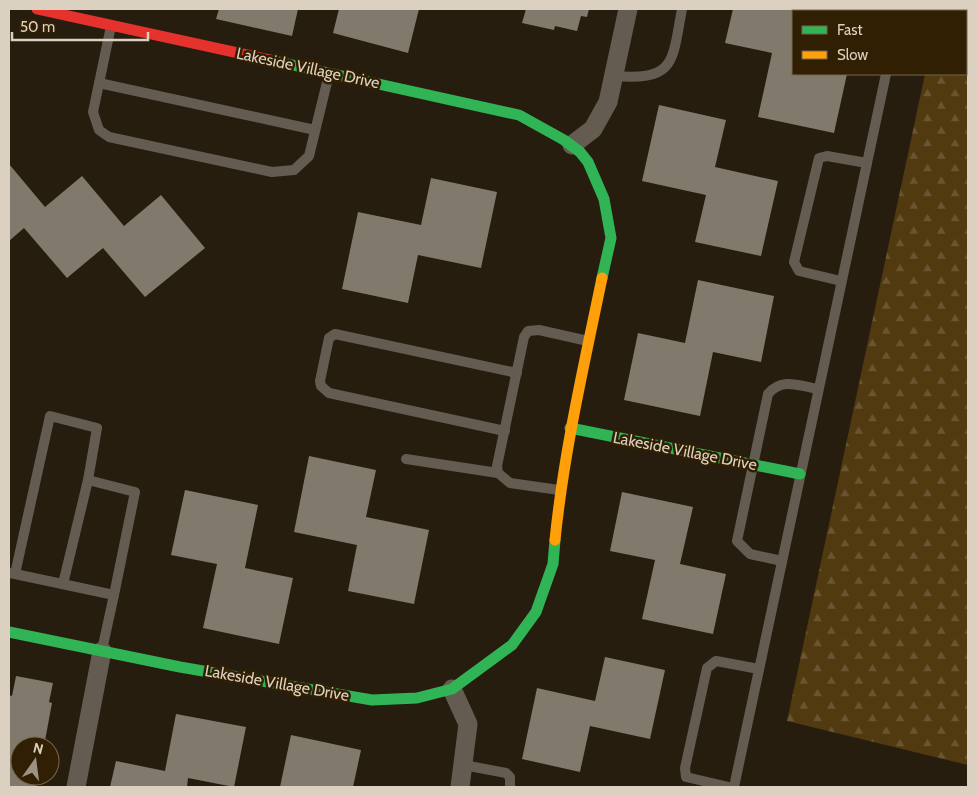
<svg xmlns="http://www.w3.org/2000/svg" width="977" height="796" font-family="Cabin,sans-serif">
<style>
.forest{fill:url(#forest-firs)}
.building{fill:#82796d}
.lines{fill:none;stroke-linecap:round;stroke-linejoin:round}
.lane{stroke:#645c51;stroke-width:10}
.street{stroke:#645c51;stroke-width:19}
.fast{stroke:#30b455;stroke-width:11}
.slow{stroke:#ff9f0a;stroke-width:11}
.jam{stroke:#e5322d;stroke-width:11}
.labels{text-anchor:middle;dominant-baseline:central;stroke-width:5;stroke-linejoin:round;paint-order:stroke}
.street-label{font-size:16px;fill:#dcd0c1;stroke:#311f04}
</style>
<defs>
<pattern id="forest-firs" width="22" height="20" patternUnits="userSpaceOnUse" patternTransform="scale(1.25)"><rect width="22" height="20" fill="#513910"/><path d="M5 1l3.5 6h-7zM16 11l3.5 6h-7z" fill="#695531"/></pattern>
</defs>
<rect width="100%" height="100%" fill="#261d0e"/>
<polygon class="forest" points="939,9 968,9 968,765 787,721 925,74 966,74 966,11 938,11"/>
<g class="building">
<polygon points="219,9 298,9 292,36 216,19"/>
<polygon points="339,9 419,9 408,53 333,33"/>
<polygon points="526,9 589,9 587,17 581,16 577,31 555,26 554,30 522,23"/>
<polygon points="733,9 812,9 812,11 793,11 793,74 847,74 834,133 758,117 772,53 725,43"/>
<polygon points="659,105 726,120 715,167 778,181 761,256 695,242 706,195 642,181"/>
<polygon points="9,164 45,207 82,176 124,226 161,195 205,248 145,297 103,248 67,278 24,228 9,241"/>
<polygon points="431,178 497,192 481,268 418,255 408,303 342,289 358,212 421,225"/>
<polygon points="698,280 774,296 761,362 713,352 700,416 624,400 638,333 685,343"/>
<polygon points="309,456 376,470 366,517 429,530 414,604 348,591 357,545 294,532"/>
<polygon points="185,490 258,505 245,568 293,578 279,644 203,628 217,564 171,555"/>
<polygon points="622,492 693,507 680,564 726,574 713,634 642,619 655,560 610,551"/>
<polygon points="605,657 665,670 650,739 590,726 580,772 522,759 537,688 595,701"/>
<polygon points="16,676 53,683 49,702 52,703 44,746 20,746 20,776 38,776 36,787 9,787 9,695 12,696"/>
<polygon points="176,714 246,727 234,787 188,778 187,787 110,787 116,761 165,771"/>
<polygon points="291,735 361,750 353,787 280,787"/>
</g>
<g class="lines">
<g class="lane">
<polyline points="899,11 900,9"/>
<polyline points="111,26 93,112 99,130 109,137 272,172 294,170 309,156 329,74"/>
<path d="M614,76c62,5 58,-14 68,-67"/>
<polyline points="99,83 315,130"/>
<polyline points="841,281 799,271 794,262 819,158 827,156 867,163"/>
<polyline points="505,431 329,393 321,386 320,381 329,338 335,334 517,373"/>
<polyline points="406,459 498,473"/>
<polyline points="559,490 510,483 498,473 497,466 524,337 528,331 539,330 588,341"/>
<path d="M782,561l-32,-7 -13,-13 31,-147c14,-17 31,-8 50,-5"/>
<polyline points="9,573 15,574 114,595 135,492 88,480 97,428 50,416 15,574"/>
<polyline points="63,584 88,480"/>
<polyline points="102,650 114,595"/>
<polyline points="464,765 506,773 510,777 510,787"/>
<polyline points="729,787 686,777 685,768 707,668 716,661 759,669"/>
<polyline points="734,787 886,74"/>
</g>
<g class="street">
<polyline points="572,145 593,129 608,102 628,9"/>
<polyline points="452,689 468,724 460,787"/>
<polyline points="76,787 102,651"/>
</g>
<g class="fast">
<polyline points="270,60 519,115 564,140 580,152 588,162 604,199 611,238 602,278"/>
<polyline points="570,428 800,474"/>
<polyline points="9,632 180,667 372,700 417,698 452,689 512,645 536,612 553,564 555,540"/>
</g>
<path class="slow" d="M555,540c9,-89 29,-175 47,-262"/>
<polyline class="jam" points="37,9 270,60"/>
</g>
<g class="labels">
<g class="street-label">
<text transform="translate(308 68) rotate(12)">Lakeside Village Drive</text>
<text transform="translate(685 451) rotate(11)">Lakeside Village Drive</text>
<text transform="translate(277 683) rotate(10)">Lakeside Village Drive</text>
</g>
</g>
<rect width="977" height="796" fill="none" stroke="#dcd0c1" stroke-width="20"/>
<rect x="792" y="10" width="175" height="65" fill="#311f04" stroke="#756650"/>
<rect x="802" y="26" width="25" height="8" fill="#30b455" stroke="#756650"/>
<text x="837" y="35" font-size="15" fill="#dcd0c1">Fast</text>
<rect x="802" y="51" width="25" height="8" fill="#ff9f0a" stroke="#756650"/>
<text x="837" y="60" font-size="15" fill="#dcd0c1">Slow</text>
<g transform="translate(35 761) rotate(14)"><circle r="24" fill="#311f04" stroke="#756650"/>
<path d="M0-4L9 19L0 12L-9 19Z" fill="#9c9182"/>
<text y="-8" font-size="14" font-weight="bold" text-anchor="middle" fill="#dcd0c1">N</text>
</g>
<path d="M12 32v8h136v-8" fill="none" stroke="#dcd0c1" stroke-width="2.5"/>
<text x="20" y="32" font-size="15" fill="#dcd0c1" stroke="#311f04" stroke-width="4" paint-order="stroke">50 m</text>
</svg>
